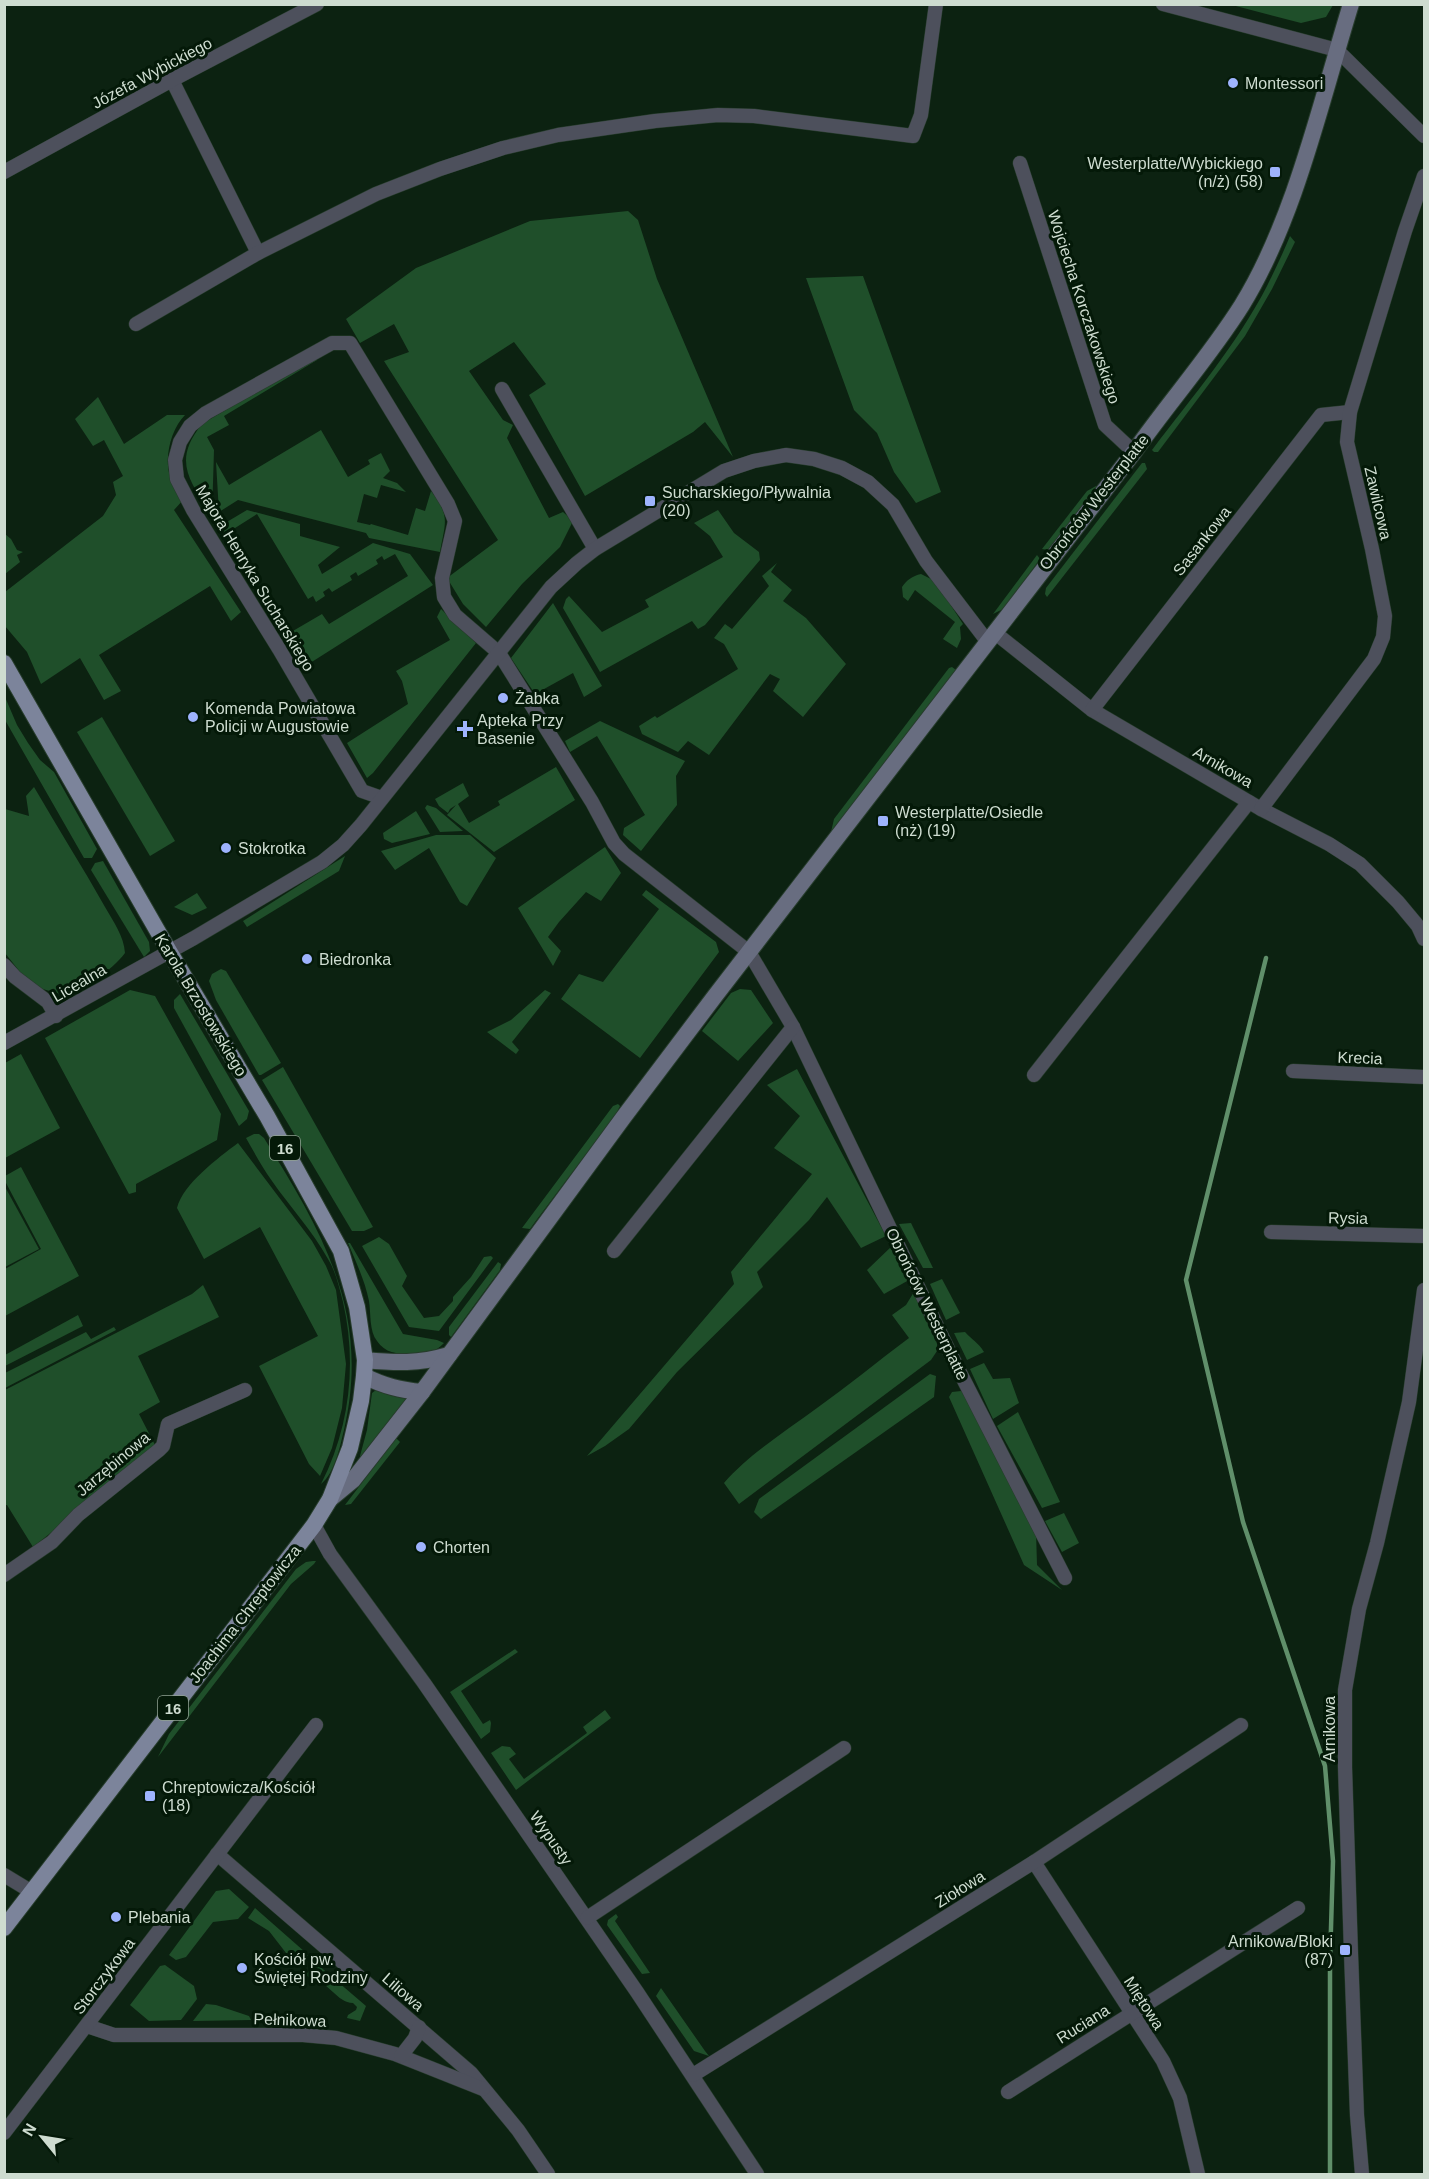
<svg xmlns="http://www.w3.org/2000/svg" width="1429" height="2179" font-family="Arial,sans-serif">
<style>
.green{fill:#1f4f2a}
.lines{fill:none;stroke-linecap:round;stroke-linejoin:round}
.stream{stroke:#608f6a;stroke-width:4.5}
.minor-casing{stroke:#273c2c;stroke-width:15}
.secondary-casing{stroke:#273c2c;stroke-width:18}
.primary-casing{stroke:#273c2c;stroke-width:18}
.minor{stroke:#4d505c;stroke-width:14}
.secondary{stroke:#686d80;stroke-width:16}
.primary{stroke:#7c849b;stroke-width:16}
.poi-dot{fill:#9eb3fd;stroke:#041908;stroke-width:2}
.labels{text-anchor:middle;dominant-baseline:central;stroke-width:6;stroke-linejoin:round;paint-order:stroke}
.shield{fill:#041908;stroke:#91a294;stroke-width:1.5}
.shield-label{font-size:15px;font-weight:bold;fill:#cedcd0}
.street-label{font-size:16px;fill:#cedcd0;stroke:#041908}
.poi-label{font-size:16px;fill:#cedcd0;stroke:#041908;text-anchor:start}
</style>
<rect width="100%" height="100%" fill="#0c2211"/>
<g class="green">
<polygon points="1232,5 1333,4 1333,5 1326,17 1301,23"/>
<polygon points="628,211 638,220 657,279 733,457 705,422 693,432 585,496 529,395 546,384 514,342 469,371 503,420 513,425 507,438 549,518 563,512 573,521 560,547 522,584 486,627 463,604 447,578 498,540 384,361 409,352 394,324 360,343 346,319 416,268 530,221"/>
<path d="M1290,236l5,6 -23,47 -27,47 -87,116h-4l-2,-2c40,-53 84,-104 115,-164 8,-16 16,-33 23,-50z"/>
<polygon points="863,276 941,492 916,503 894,472 877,433 854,410 806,278"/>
<path d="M316,356l1,4 -93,56 5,9 -22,12 7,13 -2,66c-21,-34 -41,-54 -10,-92z"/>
<path d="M98,397l26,47 43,-29h18c-14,14 -22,44 -14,64 3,7 8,14 12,21l-9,10 67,102 -10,9 -21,-35 -111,69 22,36 -17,9 -24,-42 -39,26 -14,-32 -22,-26v-34l98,-76 13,-21 -3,-13 10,-6 -19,-36 -11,6 -18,-27z"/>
<path d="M321,430l27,47 22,-13 -2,-4 13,-7 9,18 -7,7 14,5 9,9 -25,-7 -4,13 -13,-4 -7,28 13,3 1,-1 37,11 8,-27 9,3 6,-20c20,25 14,32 9,61l-71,-14 -3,-5 -128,-33 -19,12 -3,-50 13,23z"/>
<polygon points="1142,463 1145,463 1147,469 1047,597 1045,594 1046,588"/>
<polygon points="1096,486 1097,487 1048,550 1042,549 1087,491"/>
<polygon points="247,510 300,524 300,536 340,547 318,565 322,574 373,543 410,554 433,585 307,665 286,635 322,614 329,624 408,576 395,554 384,560 382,556 376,560 378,564 358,576 356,572 350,576 352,580 332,592 329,588 323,592 325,596 316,602 313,596 308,599 257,514 224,535 220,526"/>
<polygon points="718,510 734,533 759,552 760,560 705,625 698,629 692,621 600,672 563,608 566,599 569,596 602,632 649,607 645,600 723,557 710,536 694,523"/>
<polygon points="5,534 11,539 17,550 23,552 17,555 20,562 5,574"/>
<polygon points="1037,555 1040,559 1003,609 993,614"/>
<polygon points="777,563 771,572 792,590 783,601 806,618 846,664 803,717 773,691 780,679 770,674 709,755 688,741 678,752 642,734 639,726 655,716 657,718 738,669 724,644 714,638 725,624 732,629 769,586 762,576"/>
<path d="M921,574l14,7 28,43 -3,3 1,12 -4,9 -14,-9 12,-17 -40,-32 -7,11 -5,-4 -1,-10c5,-7 10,-11 19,-13z"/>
<polygon points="553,603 602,686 584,697 573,673 535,694 511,658"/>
<polygon points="441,609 476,643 373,773 367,778 347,743 408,704 402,681 396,671 450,640 437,617"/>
<polygon points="952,667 956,670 831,832 834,819 949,668"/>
<polygon points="5,697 17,725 28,743 40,760 54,772 97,849 92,858 84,858 5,720"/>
<polygon points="102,717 175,841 150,856 77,732"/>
<polygon points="600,721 685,761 676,776 677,805 641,851 623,835 624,828 645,815 597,736 570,752 565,741"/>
<polygon points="556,767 575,800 494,852 447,815 456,805 450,809 448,813 439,806 435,799 463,783 469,796 458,804 469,823 500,805 498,801"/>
<path d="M34,787c23,40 48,79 71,120 8,14 19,29 20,46 -14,19 -39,32 -61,42l-25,-7 -15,-11 -19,-24v-144l24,7 -3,-20z"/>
<polygon points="427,805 436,808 463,831 440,832 425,808"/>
<polygon points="416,811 430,834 392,843 384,839 383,833"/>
<polygon points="436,835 470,835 496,858 467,906 460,902 429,848 395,870 381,851"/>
<polygon points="605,847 621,873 601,901 586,892 559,922 548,937 561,951 553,966 518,908"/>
<polygon points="345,856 339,871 247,927 243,921"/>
<polygon points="103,861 149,942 150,951 144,957 91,870 95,863"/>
<polygon points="646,890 716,942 719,952 640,1058 561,999 579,974 603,982 659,909 642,895"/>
<polygon points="197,893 207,908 192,915 174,907"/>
<polygon points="221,969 226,971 281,1063 261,1075 259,1075 216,1000 209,981 212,974"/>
<polygon points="740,989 751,990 773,1023 738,1061 702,1031 731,993"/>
<polygon points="130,990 155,996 221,1114 217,1140 136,1184 136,1192 129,1194 45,1038"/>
<polygon points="545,990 551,993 512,1042 519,1050 516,1054 487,1032 511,1020"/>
<polygon points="180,994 249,1111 247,1119 239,1126 174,1008 174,1000"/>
<polygon points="21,1054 60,1128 5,1158 5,1063"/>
<polygon points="283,1067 373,1227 364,1231 352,1231 262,1080"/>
<polygon points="797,1069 886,1236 861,1248 827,1197 809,1220 757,1272 763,1287 677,1372 629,1429 605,1446 587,1456 734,1284 731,1272 812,1174 774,1148 800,1116 767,1085"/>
<polygon points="618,1104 620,1106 616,1114 535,1222 530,1229 522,1228 613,1106"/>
<path d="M254,1134h5l5,4c59,95 107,176 80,292 -4,16 -9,43 -23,54 29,-57 36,-121 22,-182 -4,-15 -7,-30 -15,-43 -16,-29 -38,-52 -56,-78 -10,-14 -18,-29 -26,-43z"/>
<path d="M238,1143l74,98 14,25 10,24 10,74 -4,44 -10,40 -12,28 -11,-12 -50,-98 59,-30 -58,-109 -56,32 -27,-51c6,-24 41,-50 61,-65z"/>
<polygon points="21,1167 79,1276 5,1316 5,1269 41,1249 5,1181 5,1176"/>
<polygon points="4,1185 39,1249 5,1267 4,1267"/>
<polygon points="911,1223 933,1268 923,1268 899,1224"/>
<polygon points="379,1237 389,1244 407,1276 402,1286 424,1318 439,1316 453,1301 453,1297 471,1277 484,1257 491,1256 493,1258 439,1331 409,1327 362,1246"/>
<path d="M348,1243h2l53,91 34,6 7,3c-12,12 -18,11 -34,11 -13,0 -25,-1 -33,-13 -8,-10 -6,-28 -8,-40 -4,-20 -13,-39 -21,-58z"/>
<polygon points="892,1246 909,1280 884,1294 867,1270"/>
<polygon points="498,1262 501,1264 500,1270 451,1337 449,1335 449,1327"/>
<polygon points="942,1279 960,1313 946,1320 930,1284"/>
<polygon points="203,1285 219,1317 138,1356 160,1402 139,1414 155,1445 138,1463 33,1547 7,1505 5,1505 5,1390 192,1294"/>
<path d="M914,1292l23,46v13l-6,9 -192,144 -15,-21c25,-29 62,-52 93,-75 31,-22 61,-47 92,-70l-17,-23 14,-10z"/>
<polygon points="78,1315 83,1326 5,1366 5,1355"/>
<polygon points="114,1327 116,1330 5,1388 5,1373 86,1332 91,1339"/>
<path d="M965,1332c7,8 13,10 19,20l-17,8 -13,-27z"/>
<polygon points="984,1363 993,1379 1010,1378 1019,1403 993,1419 970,1369"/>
<polygon points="930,1374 936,1376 934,1397 761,1519 754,1512 759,1499"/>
<polygon points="376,1390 389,1395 409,1398 361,1459 360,1456 367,1430 372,1393"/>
<polygon points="961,1391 966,1393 1036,1531 1037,1565 1062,1590 1024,1565 949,1397 952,1392"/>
<polygon points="1018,1412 1060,1502 1042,1508 997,1426"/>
<polygon points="396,1438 400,1442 351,1504 345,1505"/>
<polygon points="1064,1513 1079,1543 1062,1552 1045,1521"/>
<polygon points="313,1561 316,1561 314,1564 291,1584 158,1757 169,1734 296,1569 306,1562"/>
<polygon points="515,1649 518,1652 461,1691 483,1724 490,1720 491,1723 490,1732 481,1739 450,1692"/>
<polygon points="605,1710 611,1718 516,1790 491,1753 502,1746 510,1747 516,1754 509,1759 524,1779 587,1733 583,1727"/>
<polygon points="229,1889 249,1907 238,1919 213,1922 186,1957 176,1960 169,1955 216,1891"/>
<polygon points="255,1908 305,1952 308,1956 305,1960 298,1964 293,1962 269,1931 248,1918"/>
<polygon points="616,1914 618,1917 615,1921 650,1973 642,1974 607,1925 608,1920"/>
<path d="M317,1964l49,42 -6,15 -13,-3 1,-3 8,-5 1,-3 -4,-4c-16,0 -24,-22 -40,-22l-7,-6 6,-9z"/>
<polygon points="165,1965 194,1986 197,1999 181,2020 149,2021 130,2005 160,1966"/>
<polygon points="661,1988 705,2051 709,2056 694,2051 656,1996"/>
<polygon points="206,2004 216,2005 249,2016 251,2020 193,2021"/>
</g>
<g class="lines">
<polyline class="stream" points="1266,958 1186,1280 1243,1522 1325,1766 1333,1861 1330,1961 1330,2174"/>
<g class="minor-casing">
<g id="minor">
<polyline points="1163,4 1337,50 1424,136"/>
<polyline points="172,80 258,253"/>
<polyline points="1020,163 1105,425 1134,452"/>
<polyline points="4,172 172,80 317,4"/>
<polyline points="136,324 258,253 376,194 440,169 503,148 558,135 655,121 718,115 754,116 913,136 921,115 936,4"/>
<polyline points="502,389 595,549"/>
<polyline points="994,632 1092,710 1261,809 1329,844 1360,864 1398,902 1418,926 1424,939"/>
<polyline points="1092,710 1321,415 1350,412"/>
<polyline points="382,798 362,791 279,649 193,510 177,479 175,460 180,442 190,426 206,413 332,343 350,343 448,504 455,521 442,578 444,597 455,615 499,653 592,802 614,843 624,854 749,952 793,1027 950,1353 1065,1578"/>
<polyline points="1261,809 1374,659 1383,637 1385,616 1372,549 1347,442 1350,412 1405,231 1424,176"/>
<polyline points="4,965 15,977 48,1002 56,1016"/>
<polyline points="4,1043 194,938 322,862 343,845 361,825 551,587 577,563 595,549 724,471 754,461 786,455 814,459 842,468 868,482 893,505 926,561 987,641"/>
<polyline points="1293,1071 1424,1077"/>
<polyline points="1034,1075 1249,802"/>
<polyline points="1271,1232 1424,1236"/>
<polyline points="614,1251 793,1027"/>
<polyline points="314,1525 330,1554 424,1683 637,1992 757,2174"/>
<polyline points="4,1575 52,1542 78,1515 159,1450 163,1446 168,1424 245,1390"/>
<polyline points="217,1854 471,2073 518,2130 548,2174"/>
<polyline points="1034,1862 1163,2061 1180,2098 1198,2174"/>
<polyline points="4,1875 32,1892"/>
<polyline points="587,1918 844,1748"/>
<polyline points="87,2026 114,2035 303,2035 336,2038 395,2054 483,2089"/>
<polyline points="401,2056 415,2038 419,2027"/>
<polyline points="693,2075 1034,1862 1241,1725"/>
<polyline points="1008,2092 1298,1908"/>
<polyline points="4,2133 316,1725"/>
<polyline points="1362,2174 1357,2115 1351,1953 1345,1767 1345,1690 1359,1609 1377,1543 1409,1402 1424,1290"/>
</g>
</g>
<g class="secondary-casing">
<g id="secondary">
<path d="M365,1360c31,3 53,4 84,-5"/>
<path d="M364,1376c20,10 36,14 58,16"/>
<path d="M330,1499l23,-19 69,-88 201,-274 92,-122 419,-544c35,-50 76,-96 108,-147 53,-86 79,-204 109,-301"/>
</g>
</g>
<g class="primary-casing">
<polyline id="primary" points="4,663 169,951 267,1116 341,1251 357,1307 365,1360 364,1376 361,1401 350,1448 330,1499 314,1525 4,1928"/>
</g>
<use href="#minor" class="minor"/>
<use href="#secondary" class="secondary"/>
<use href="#primary" class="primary"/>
</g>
<g class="poi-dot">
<circle cx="1233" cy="83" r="6"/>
<rect x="1269" y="166" width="12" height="12" rx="3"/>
<rect x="644" y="495" width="12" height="12" rx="3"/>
<circle cx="503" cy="698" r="6"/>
<circle cx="193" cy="717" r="6"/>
<path d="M462 720h6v6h6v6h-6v6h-6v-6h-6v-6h6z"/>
<rect x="877" y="815" width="12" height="12" rx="3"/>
<circle cx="226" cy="848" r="6"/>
<circle cx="307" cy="959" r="6"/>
<circle cx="421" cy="1547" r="6"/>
<rect x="144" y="1790" width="12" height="12" rx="3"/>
<circle cx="116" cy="1917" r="6"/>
<rect x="1339" y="1944" width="12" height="12" rx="3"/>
<circle cx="242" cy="1968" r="6"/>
</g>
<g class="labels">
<g class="shield">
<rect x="270" y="1136" width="30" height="24" rx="4.5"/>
<rect x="158" y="1696" width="30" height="24" rx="4.5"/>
</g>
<g class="shield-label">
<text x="285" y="1148">16</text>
<text x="173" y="1708">16</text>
</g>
<g class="street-label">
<text transform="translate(152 73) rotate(-28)">Józefa Wybickiego</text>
<text transform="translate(1084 307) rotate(72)">Wojciecha Korczakowskiego</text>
<text transform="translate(1094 502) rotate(-52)">Obrońców Westerplatte</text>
<text transform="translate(1378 503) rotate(77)">Zawilcowa</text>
<text transform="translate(1202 541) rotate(-52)">Sasankowa</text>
<text transform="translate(255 578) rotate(59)">Majora Henryka Sucharskiego</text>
<text transform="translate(1223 767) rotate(30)">Arnikowa</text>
<text transform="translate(79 983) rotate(-30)">Licealna</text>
<text transform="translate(201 1005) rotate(59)">Karola Brzostowskiego</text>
<text transform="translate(1360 1058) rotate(2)">Krecia</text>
<text transform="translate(1348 1218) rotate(1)">Rysia</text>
<text transform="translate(927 1304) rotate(64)">Obrońców Westerplatte</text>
<text transform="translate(113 1464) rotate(-40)">Jarzębinowa</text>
<text transform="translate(245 1614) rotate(-52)">Joachima Chreptowicza</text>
<text transform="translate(1329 1729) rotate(-90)">Arnikowa</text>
<text transform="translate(551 1838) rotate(55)">Wypusty</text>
<text transform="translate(960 1889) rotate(-32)">Ziołowa</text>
<text transform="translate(104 1976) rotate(-53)">Storczykowa</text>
<text transform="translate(403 1992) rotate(41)">Liliowa</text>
<text transform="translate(1144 2003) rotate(57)">Miętowa</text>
<text transform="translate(290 2020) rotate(2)">Pełnikowa</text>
<text transform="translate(1083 2024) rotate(-32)">Ruciana</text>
</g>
<g class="poi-label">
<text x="1245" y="83">Montessori</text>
<text x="1263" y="163" text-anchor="end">Westerplatte/Wybickiego<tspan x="1263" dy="18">(n/ż) (58)</tspan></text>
<text x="662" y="492">Sucharskiego/Pływalnia<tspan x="662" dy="18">(20)</tspan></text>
<text x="515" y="698">Żabka</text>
<text x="205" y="708">Komenda Powiatowa<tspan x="205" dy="18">Policji w Augustowie</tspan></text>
<text x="477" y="720">Apteka Przy<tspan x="477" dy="18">Basenie</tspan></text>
<text x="895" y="812">Westerplatte/Osiedle<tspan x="895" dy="18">(nż) (19)</tspan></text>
<text x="238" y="848">Stokrotka</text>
<text x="319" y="959">Biedronka</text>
<text x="433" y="1547">Chorten</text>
<text x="162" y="1787">Chreptowicza/Kościół<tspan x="162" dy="18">(18)</tspan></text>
<text x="128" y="1917">Plebania</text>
<text x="1333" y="1941" text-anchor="end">Arnikowa/Bloki<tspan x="1333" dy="18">(87)</tspan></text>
<text x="254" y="1959">Kościół pw.<tspan x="254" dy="18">Świętej Rodziny</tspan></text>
</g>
</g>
<rect width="1429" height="2179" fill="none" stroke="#cedcd0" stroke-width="12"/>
<g transform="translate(42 2137) rotate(300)" stroke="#041908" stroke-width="4.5" paint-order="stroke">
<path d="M0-4.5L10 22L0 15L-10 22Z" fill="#cedcd0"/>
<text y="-9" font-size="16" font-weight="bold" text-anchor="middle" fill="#cedcd0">N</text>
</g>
</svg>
